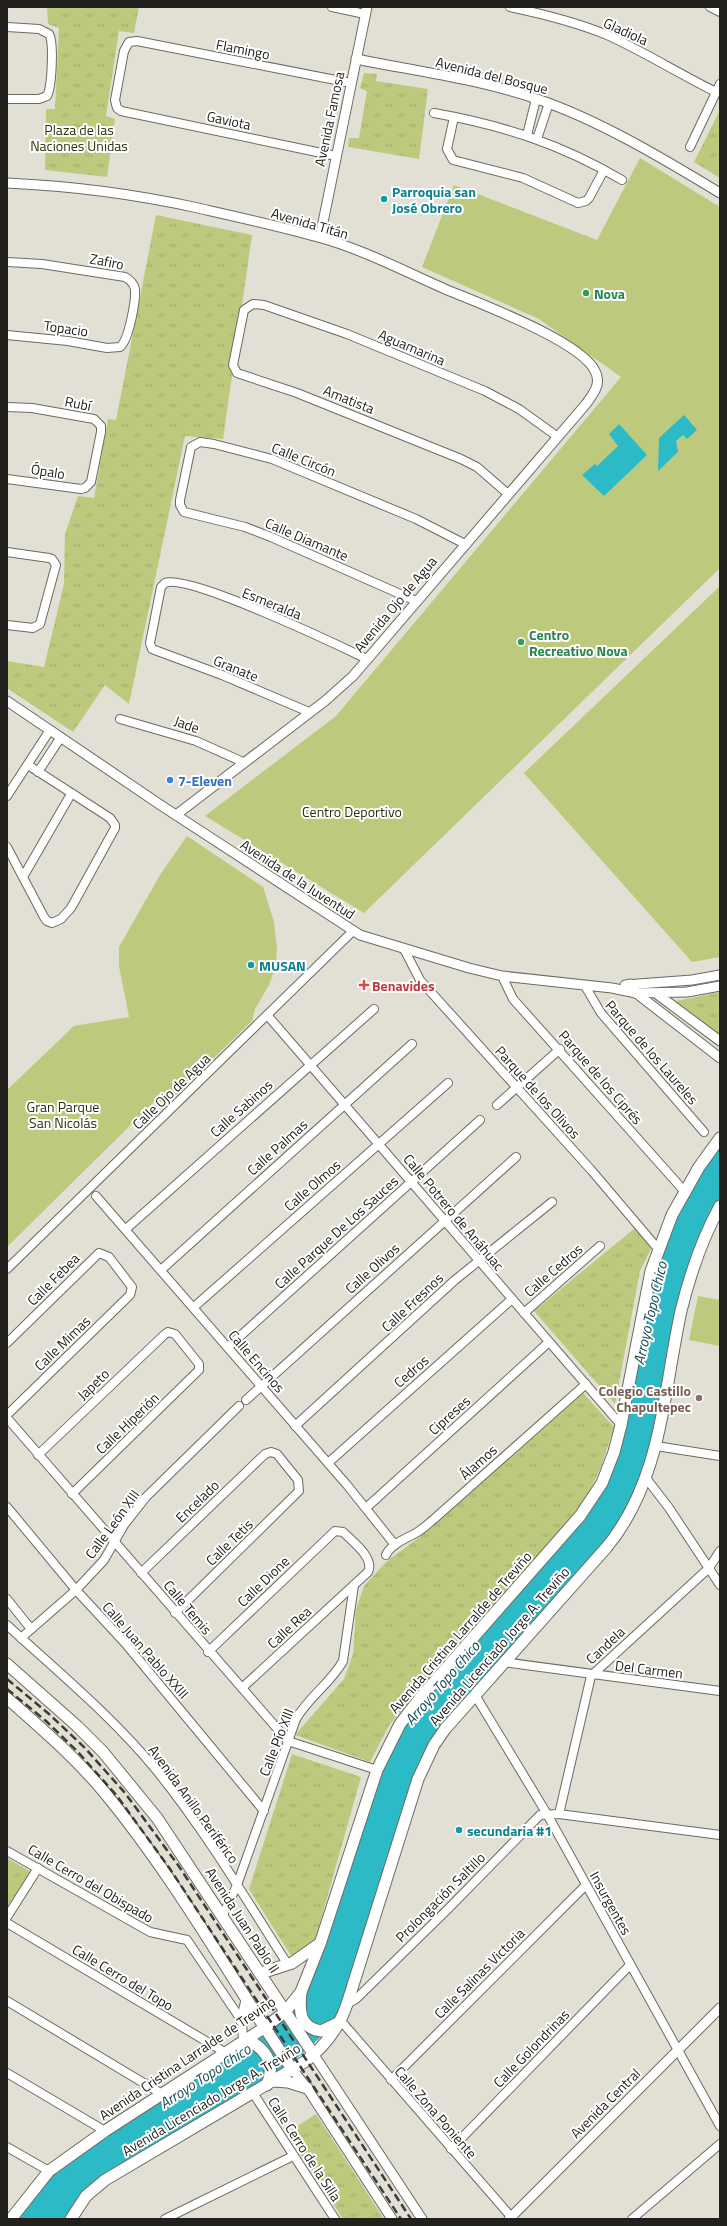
<svg xmlns="http://www.w3.org/2000/svg" width="727" height="2226" font-family="'Titillium Web',sans-serif">
<style>
.park{fill:url(#park-tufts)}
.pitch{fill:#bdca7e}
.water{fill:#2cbac6}
.lines{fill:none;stroke-linecap:round;stroke-linejoin:round}
.minor-casing{stroke:#6d6a61;stroke-width:10}
.tertiary-casing{stroke:#6d6a61;stroke-width:11}
.secondary-casing{stroke:#6d6a61;stroke-width:13}
.minor{stroke:#fff;stroke-width:8}
.tertiary{stroke:#fff;stroke-width:9}
.secondary{stroke:#fff;stroke-width:11}
.rail{stroke:#3d3b36;stroke-width:2.5;stroke-dasharray:8 4;stroke-linecap:butt}
.culture-dot{fill:#0f9aa8;stroke:#fff;stroke-width:1.5}
.leisure-dot{fill:#2e9e5b;stroke:#fff;stroke-width:1.5}
.shop-dot{fill:#3f7fe0;stroke:#fff;stroke-width:1.5}
.health-dot{fill:#e0444e;stroke:#fff;stroke-width:1.5}
.education-dot{fill:#8d6e63;stroke:#fff;stroke-width:1.5}
.labels{text-anchor:middle;dominant-baseline:central;stroke-width:4;stroke-linejoin:round;paint-order:stroke}
.street-label{font-size:14px;fill:#21201c;stroke:#fff}
.park-label{font-size:14px;fill:#2c320b;stroke:#fff}
.culture-label{font-size:14px;font-weight:bold;fill:#0d838f;stroke:#fff;text-anchor:start}
.leisure-label{font-size:14px;font-weight:bold;fill:#27864d;stroke:#fff;text-anchor:start}
.shop-label{font-size:14px;font-weight:bold;fill:#366cbe;stroke:#fff;text-anchor:start}
.health-label{font-size:14px;font-weight:bold;fill:#be3a42;stroke:#fff;text-anchor:start}
.education-label{font-size:14px;font-weight:bold;fill:#785e54;stroke:#fff;text-anchor:end}
.water-label{font-size:15px;font-style:italic;fill:#134c52;stroke:#fff}
</style>
<defs>
<pattern id="park-tufts" width="24" height="20" patternUnits="userSpaceOnUse"><rect width="24" height="20" fill="#bdca7e"/><path d="M3 7l-1-3M5 7V3M7 7l1-3M15 17l-1-3M17 17v-4M19 17l1-3" fill="none" stroke="#a2ad6c"/></pattern>
</defs>
<rect width="100%" height="100%" fill="#e2dfd4"/>
<g class="park">
<polygon points="47,7 139,7 134,33 119,31 106,116 115,119 107,177 45,170 46,109 55,109 59,28 48,24"/>
<polygon points="364,73 377,74 376,81 428,89 419,159 348,147 349,138 359,138 367,91 360,88"/>
<polygon points="720,110 720,178 694,162"/>
<polygon points="156,215 252,235 223,439 185,436 129,704 105,685 73,732 7,688 7,661 44,667 64,584 65,534 78,496 94,498 108,419 116,420"/>
<polygon points="720,992 720,1038 671,1002"/>
<polygon points="635,1228 652,1247 640,1271 615,1404 534,1311"/>
<polygon points="583,1393 614,1427 601,1467 586,1500 390,1724 370,1762 295,1735 344,1679 353,1654 356,1609 364,1586 386,1562 430,1529"/>
<polygon points="292,1754 361,1777 313,1948 293,1959 249,1889"/>
<polygon points="7,1858 31,1872 7,1907"/>
<polygon points="316,2114 384,2219 343,2219 287,2133"/>
</g>
<g class="pitch">
<polygon points="640,158 720,207 720,568 364,913 205,816 336,716 621,377 539,319 422,267 454,185 597,240"/>
<polygon points="720,586 720,957 692,962 524,773"/>
<polygon points="187,836 263,887 274,922 277,948 276,965 269,985 255,1009 252,1021 164,1106 156,1100 7,1247 7,1090 74,1026 129,1017 119,966 119,947 160,875"/>
<polygon points="698,1296 720,1300 720,1346 689,1340"/>
</g>
<g class="water">
<polygon points="684,415 697,430 687,439 683,435 676,441 678,452 658,471 659,438"/>
<polygon points="619,424 647,455 604,496 582,475 595,464 597,466 618,446 609,434"/>
<polygon points="720,1138 720,1206 700,1249 664,1407 626,1519 434,1745 347,2004 333,2026 289,2065 105,2180 71,2219 12,2219 49,2171 288,2017 392,1738 602,1483 659,1250"/>
</g>
<g class="lines">
<g class="minor-casing">
<g id="minor">
<polyline points="332,7 365,14"/>
<path d="M510,7c33,7 66,15 97,28 38,17 72,39 109,57"/>
<polyline points="710,7 720,12"/>
<path d="M7,27l32,2 10,5c5,8 3,53 -2,62l-8,3h-32"/>
<path d="M434,113c68,12 127,31 188,67"/>
<polyline points="454,117 447,149 453,160 523,178 578,203 586,201 589,198 604,170"/>
<polyline points="527,135 536,99"/>
<polyline points="537,139 549,103"/>
<polyline points="690,147 720,84"/>
<polyline points="336,156 121,111 117,108 115,100 124,51 129,42 137,41 351,83"/>
<path d="M7,262l35,2 83,13c5,3 9,6 10,12 1,11 -6,51 -15,58l-13,1 -39,-7 -61,-6"/>
<polyline points="7,407 32,408 94,419 101,426 101,432 91,482 85,488 81,489 7,479"/>
<polyline points="507,493 477,467 461,459 297,393 237,373 233,365 244,310 253,304 264,305 347,334 485,391 519,409 558,437"/>
<polyline points="7,552 49,558 52,559 56,565 40,624 33,628 7,625"/>
<polyline points="416,601 271,537 245,527 184,512 180,505 180,500 191,447 200,442 214,444 272,459 416,519 465,544"/>
<path d="M309,712l-87,-37 -70,-26 -2,-6 11,-56 4,-4c22,-10 173,62 202,76"/>
<polyline points="120,719 196,741 243,762"/>
<polyline points="38,772 61,737"/>
<polyline points="7,796 50,730"/>
<polyline points="7,847 44,917 47,921 52,923 61,919 71,908 115,828 115,825 110,818 28,765"/>
<polyline points="23,877 71,794"/>
<polyline points="404,949 420,980 592,1171 659,1250"/>
<polyline points="502,976 513,999 686,1193"/>
<polyline points="585,986 601,1013 704,1132"/>
<polyline points="268,1016 621,1425"/>
<polyline points="497,1105 560,1049"/>
<polyline points="96,1196 347,1485 395,1545"/>
<polyline points="126,1229 374,1009"/>
<polyline points="7,1269 353,931"/>
<polyline points="161,1270 412,1044"/>
<polyline points="194,1307 448,1083"/>
<polyline points="524,1313 600,1246"/>
<polyline points="7,1343 99,1253 109,1257 132,1287 130,1295 7,1415"/>
<polyline points="228,1347 480,1120"/>
<polyline points="246,1400 516,1157"/>
<polyline points="7,1418 288,1741 377,1770"/>
<polyline points="295,1426 455,1280 552,1202"/>
<polyline points="656,1446 720,1456"/>
<polyline points="38,1455 164,1335 168,1332 175,1334 199,1364 199,1370 72,1494"/>
<polyline points="328,1463 512,1299"/>
<polyline points="646,1478 669,1508 720,1585"/>
<polyline points="7,1507 76,1590 125,1643 264,1811"/>
<polyline points="366,1508 549,1342"/>
<path d="M386,1555c5,-12 23,-17 33,-24 5,-3 10,-8 15,-12l152,-135"/>
<polyline points="141,1573 265,1454 271,1452 277,1454 298,1480 299,1491 175,1613"/>
<polyline points="7,1599 31,1629"/>
<path d="M7,1625c51,47 106,92 150,146 49,61 89,128 131,194"/>
<polyline points="21,1638 76,1590 104,1560 124,1525 146,1497 239,1406"/>
<path d="M208,1652l127,-121 8,1c9,9 32,26 25,40l-126,116"/>
<polyline points="503,1662 720,1691"/>
<polyline points="475,1695 547,1814 720,2126"/>
<polyline points="559,1814 591,1676 709,1568 720,1551"/>
<polyline points="7,1851 150,1932 187,1940 242,2021 243,2042"/>
<path d="M223,1915l14,-30 59,-166c13,-23 35,-36 47,-58l11,-76"/>
<polyline points="7,1917 38,1868"/>
<polyline points="7,1923 226,2053"/>
<polyline points="7,2001 162,2094"/>
<polyline points="347,2004 356,1999 449,1908 540,1815 559,1814 720,1835"/>
<polyline points="341,2021 513,2219"/>
<polyline points="7,2073 105,2131"/>
<polyline points="391,2080 586,1885"/>
<polyline points="253,2093 335,2219"/>
<polyline points="7,2147 49,2171"/>
<polyline points="451,2149 630,1965"/>
<polyline points="165,2219 293,2156"/>
<polyline points="632,2219 720,2144"/>
</g>
</g>
<g class="tertiary-casing">
<g id="tertiary">
<path d="M356,59c60,12 123,20 181,40 62,21 127,60 183,94"/>
<path d="M7,183c65,3 128,11 191,25 40,9 81,18 120,29 44,12 86,34 127,52 33,14 136,52 150,82 7,13 -2,23 -9,33l-233,272 -28,25 -149,114"/>
<polyline points="320,237 367,7"/>
<polyline points="7,701 162,806 360,935 469,968 502,976 612,988 636,993 687,992 720,986"/>
<polyline points="630,984 636,993 720,1058"/>
<polyline points="625,985 692,980 720,975"/>
<polyline points="657,994 720,1041"/>
<polyline points="314,2055 422,2219"/>
<polyline points="292,2069 307,2088 392,2219"/>
<polyline points="509,2219 720,2008"/>
</g>
</g>
<g class="secondary-casing">
<g id="secondary">
<polyline points="7,1664 77,1726 103,1752 157,1818 314,2055"/>
<path d="M7,1698c34,30 69,60 98,95 71,86 125,184 187,276"/>
<polyline points="261,1973 292,1963 319,1944"/>
<path d="M301,1992c-2,18 -2,36 20,39l19,-9"/>
<polyline points="242,2021 247,2000"/>
<path d="M238,2045l17,-1c15,11 19,24 12,41"/>
<polyline points="273,2081 288,2082 307,2088"/>
<polyline points="11,2219 49,2171 105,2131 264,2028 285,2012 301,1992 320,1944 377,1770 400,1724 420,1698 580,1516 602,1483 614,1452 621,1425 651,1271 672,1215 699,1167 720,1138"/>
<path d="M71,2219l15,-23 19,-16 201,-119c20,-16 33,-33 41,-57l71,-225 16,-34 11,-16 161,-181c56,-67 57,-155 75,-237 9,-37 21,-72 39,-105"/>
</g>
</g>
<use href="#minor" class="minor"/>
<use href="#tertiary" class="tertiary"/>
<use href="#secondary" class="secondary"/>
<g class="rail">
<polyline points="7,1679 49,1714 85,1748 125,1793 178,1865 411,2219"/>
<polyline points="7,1689 46,1721 78,1752 117,1796 170,1869 401,2219"/>
</g>
</g>
<g class="culture-dot">
<circle cx="384" cy="199" r="4"/>
<circle cx="251" cy="965" r="4"/>
<circle cx="459" cy="1830" r="4"/>
</g>
<g class="leisure-dot">
<circle cx="586" cy="293" r="4"/>
<circle cx="521" cy="642" r="4"/>
</g>
<circle class="shop-dot" cx="170" cy="780" r="4"/>
<path class="health-dot" d="M362 979h4v4h4v4h-4v4h-4v-4h-4v-4h4z"/>
<circle class="education-dot" cx="699" cy="1398" r="4"/>
<g class="labels">
<g class="street-label">
<text transform="translate(626 31) rotate(24)">Gladiola</text>
<text transform="translate(243 49) rotate(11)">Flamingo</text>
<text transform="translate(492 75) rotate(14)">Avenida del Bosque</text>
<text transform="translate(329 119) rotate(-78)">Avenida Famosa</text>
<text transform="translate(229 120) rotate(12)">Gaviota</text>
<text transform="translate(310 223) rotate(16)">Avenida Titán</text>
<text transform="translate(107 261) rotate(11)">Zafiro</text>
<text transform="translate(66 328) rotate(8)">Topacio</text>
<text transform="translate(412 347) rotate(23)">Aguamarina</text>
<text transform="translate(349 399) rotate(22)">Amatista</text>
<text transform="translate(78 403) rotate(11)">Rubí</text>
<text transform="translate(304 459) rotate(22)">Calle Circón</text>
<text transform="translate(48 471) rotate(9)">Ópalo</text>
<text transform="translate(307 539) rotate(23)">Calle Diamante</text>
<text transform="translate(272 603) rotate(22)">Esmeralda</text>
<text transform="translate(395 604) rotate(-50)">Avenida Ojo de Agua</text>
<text transform="translate(236 668) rotate(22)">Granate</text>
<text transform="translate(187 724) rotate(19)">Jade</text>
<text transform="translate(298 879) rotate(33)">Avenida de la Juventud</text>
<text transform="translate(652 1052) rotate(49)">Parque de los Laureles</text>
<text transform="translate(601 1077) rotate(49)">Parque de los Ciprés</text>
<text transform="translate(171 1091) rotate(-44)">Calle Ojo de Agua</text>
<text transform="translate(538 1092) rotate(48)">Parque de los Olivos</text>
<text transform="translate(241 1108) rotate(-42)">Calle Sabinos</text>
<text transform="translate(277 1147) rotate(-42)">Calle Palmas</text>
<text transform="translate(312 1185) rotate(-41)">Calle Olmos</text>
<text transform="translate(454 1212) rotate(50)">Calle Potrero de Anáhuac</text>
<text transform="translate(336 1232) rotate(-42)">Calle Parque De Los Sauces</text>
<text transform="translate(372 1268) rotate(-42)">Calle Olivos</text>
<text transform="translate(553 1270) rotate(-41)">Calle Cedros</text>
<text transform="translate(53 1279) rotate(-45)">Calle Febea</text>
<text transform="translate(412 1302) rotate(-43)">Calle Fresnos</text>
<text transform="translate(62 1343) rotate(-44)">Calle Mimas</text>
<text transform="translate(257 1361) rotate(49)">Calle Encinos</text>
<text transform="translate(411 1371) rotate(-41)">Cedros</text>
<text transform="translate(93 1384) rotate(-44)">Japeto</text>
<text transform="translate(449 1415) rotate(-42)">Cipreses</text>
<text transform="translate(127 1423) rotate(-44)">Calle Hiperión</text>
<text transform="translate(478 1462) rotate(-42)">Álamos</text>
<text transform="translate(197 1501) rotate(-44)">Encelado</text>
<text transform="translate(112 1524) rotate(-54)">Calle León XIII</text>
<text transform="translate(229 1542) rotate(-44)">Calle Tetis</text>
<text transform="translate(263 1581) rotate(-44)">Calle Dione</text>
<text transform="translate(188 1607) rotate(50)">Calle Temis</text>
<text transform="translate(289 1627) rotate(-43)">Calle Rea</text>
<text transform="translate(460 1632) rotate(-49)">Avenida Cristina Larralde de Treviño</text>
<text transform="translate(605 1645) rotate(-43)">Candela</text>
<text transform="translate(499 1646) rotate(-49)">Avenida Licenciado Jorge A. Treviño</text>
<text transform="translate(146 1650) rotate(49)">Calle Juan Pablo XXIII</text>
<text transform="translate(649 1669) rotate(7)">Del Carmen</text>
<text transform="translate(276 1742) rotate(-69)">Calle Pío XIII</text>
<text transform="translate(194 1804) rotate(54)">Avenida Anillo Periférico</text>
<text transform="translate(91 1883) rotate(30)">Calle Cerro del Obispado</text>
<text transform="translate(440 1897) rotate(-45)">Prolongación Saltillo</text>
<text transform="translate(611 1903) rotate(61)">Insurgentes</text>
<text transform="translate(243 1920) rotate(57)">Avenida Juan Pablo II</text>
<text transform="translate(479 1973) rotate(-45)">Calle Salinas Victoria</text>
<text transform="translate(123 1977) rotate(31)">Calle Cerro del Topo</text>
<text transform="translate(531 2048) rotate(-46)">Calle Golondrinas</text>
<text transform="translate(187 2058) rotate(-34)">Avenida Cristina Larralde de Treviño</text>
<text transform="translate(211 2099) rotate(-31)">Avenida Licenciado Jorge A. Treviño</text>
<text transform="translate(605 2103) rotate(-45)">Avenida Central</text>
<text transform="translate(436 2112) rotate(49)">Calle Zona Poniente</text>
<text transform="translate(305 2149) rotate(57)">Calle Cerro de la Silla</text>
</g>
<g class="park-label">
<text x="79" y="129">Plaza de las<tspan x="79" dy="16">Naciones Unidas</tspan></text>
<text x="352" y="811">Centro Deportivo</text>
<text x="63" y="1106">Gran Parque<tspan x="63" dy="16">San Nicolás</tspan></text>
</g>
<g class="culture-label">
<text x="392" y="191">Parroquia san<tspan x="392" dy="16">José Obrero</tspan></text>
<text x="259" y="965">MUSAN</text>
<text x="467" y="1830">secundaria #1</text>
</g>
<g class="leisure-label">
<text x="594" y="293">Nova</text>
<text x="529" y="634">Centro<tspan x="529" dy="16">Recreativo Nova</tspan></text>
</g>
<g class="shop-label">
<text x="178" y="780">7-Eleven</text>
</g>
<g class="health-label">
<text x="372" y="985">Benavides</text>
</g>
<g class="education-label">
<text x="691" y="1390">Colegio Castillo<tspan x="691" dy="16">Chapultepec</tspan></text>
</g>
<g class="water-label">
<text transform="translate(650 1313) rotate(-77)">Arroyo Topo Chico</text>
<text transform="translate(442 1683) rotate(-49)">Arroyo Topo Chico</text>
<text transform="translate(205 2076) rotate(-33)">Arroyo Topo Chico</text>
</g>
</g>
<rect width="727" height="2226" fill="none" stroke="#21201c" stroke-width="16"/>
</svg>
